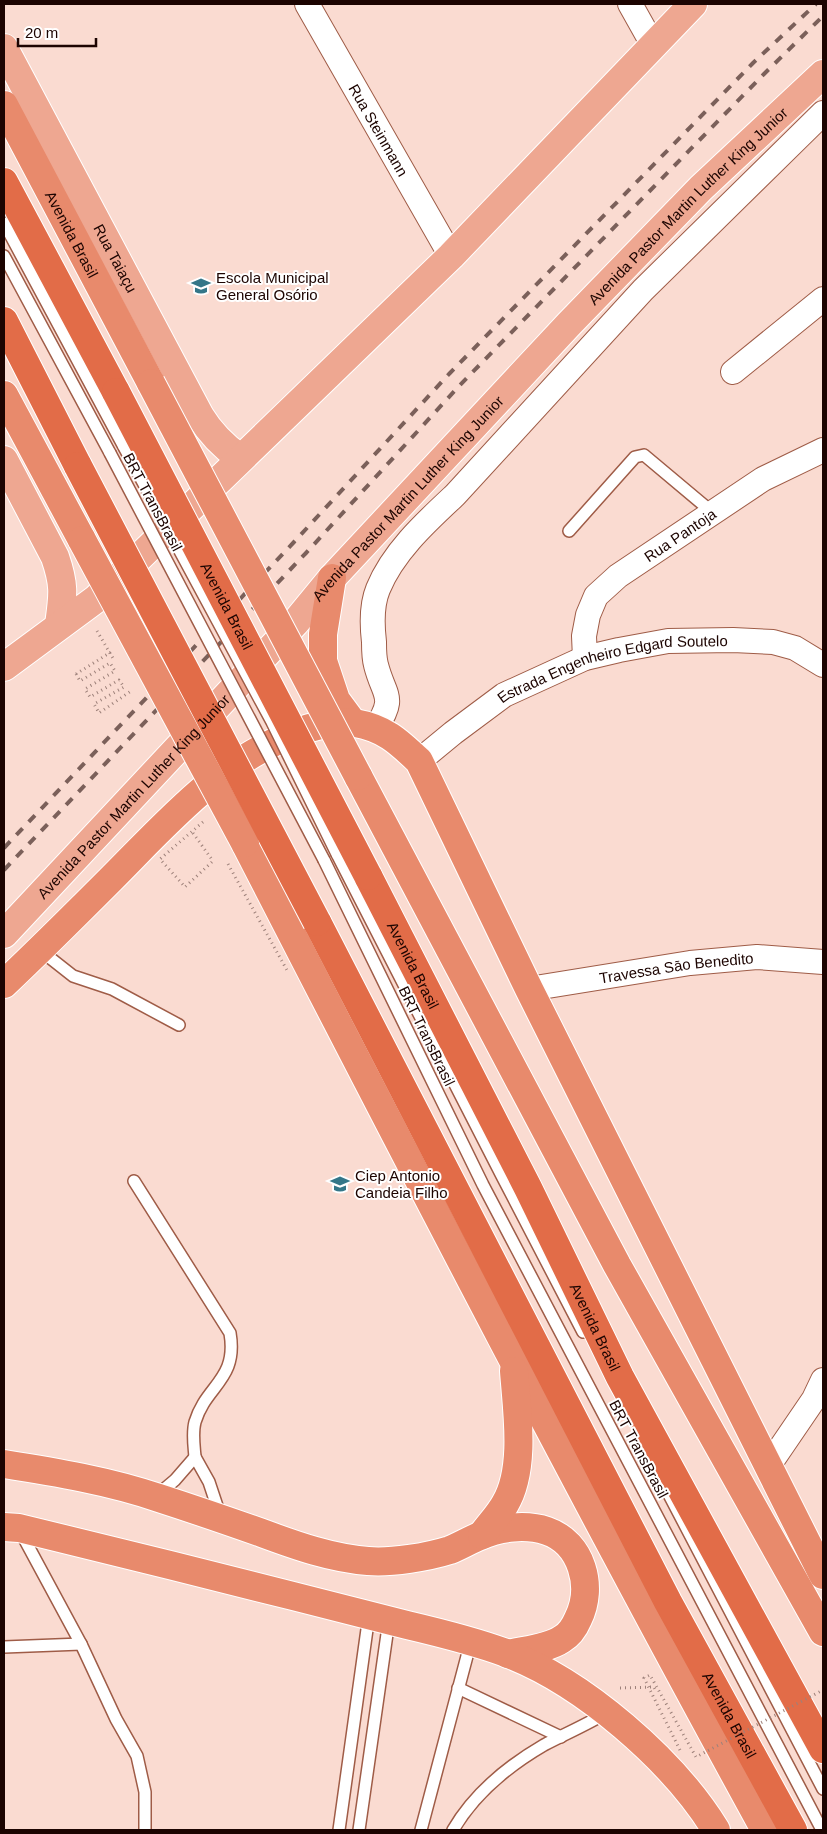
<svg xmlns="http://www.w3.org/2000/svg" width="827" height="1834" font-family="Helvetica,sans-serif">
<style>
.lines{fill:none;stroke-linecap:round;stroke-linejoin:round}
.service-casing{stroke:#9f5c47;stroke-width:14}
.minor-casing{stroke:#9f5c47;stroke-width:26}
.primary-casing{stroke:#fff;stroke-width:30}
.trunk-casing{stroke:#fff;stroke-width:30}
.motorway-casing{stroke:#fff;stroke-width:30}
.path{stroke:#9d817a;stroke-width:3;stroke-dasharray:1 4;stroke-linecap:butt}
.service{stroke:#fff;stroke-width:11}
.minor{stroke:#fff;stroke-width:24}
.primary{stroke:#eea791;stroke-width:28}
.trunk{stroke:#e88a6c;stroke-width:28}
.motorway{stroke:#e26c48;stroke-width:28}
.rail{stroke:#7b605a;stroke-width:4;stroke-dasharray:9 9;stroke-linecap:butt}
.service-bridge-casing{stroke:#9f5c47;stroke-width:14;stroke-linecap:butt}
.trunk-bridge-casing{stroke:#fff;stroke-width:30;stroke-linecap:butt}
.motorway-bridge-casing{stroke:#fff;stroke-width:30;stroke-linecap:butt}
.path-bridge{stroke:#9d817a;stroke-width:3;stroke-dasharray:1 4;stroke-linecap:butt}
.service-bridge{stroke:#fff;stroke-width:11}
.trunk-bridge{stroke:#e88a6c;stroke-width:28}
.motorway-bridge{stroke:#e26c48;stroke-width:28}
.labels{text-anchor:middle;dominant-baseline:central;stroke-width:4;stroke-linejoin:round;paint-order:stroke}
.street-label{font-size:15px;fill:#1c0401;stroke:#fff}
.poi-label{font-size:15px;fill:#1c0401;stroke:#fff;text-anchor:start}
</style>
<rect width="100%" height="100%" fill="#fadbd1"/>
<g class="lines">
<g class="service-casing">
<g id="service">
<polyline points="4,223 124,447"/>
<polyline points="4,256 110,453"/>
<polyline points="569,531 635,457 644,455 712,512"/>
<polyline points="337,854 502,1176 583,1332"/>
<polyline points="324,860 483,1185 822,1830"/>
<polyline points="40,950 73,976 112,989 179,1025"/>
<path d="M134,1181l96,152c8,47 -24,52 -35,89 -3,11 -1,23 0,35"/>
<polyline points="664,1485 823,1789"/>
<polyline points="156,1496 175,1480 195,1457 209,1482 220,1515"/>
<polyline points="20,1531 81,1644 116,1719 137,1756 145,1792 145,1830"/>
<polyline points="4,1647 81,1644"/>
<polyline points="458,1688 561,1737"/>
<polyline points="339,1830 369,1615"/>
<polyline points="359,1830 389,1620"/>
<polyline points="421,1830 471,1641"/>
<path d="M453,1830c21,-36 55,-64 91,-85 21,-11 42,-20 62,-32"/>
</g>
</g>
<g class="minor-casing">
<g id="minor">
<path id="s1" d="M307,4l144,252"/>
<polyline points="630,4 653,45"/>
<polyline points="733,372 823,299"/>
<path id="s2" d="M585,658l-1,-22 4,-21 8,-19 22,-20 145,-97 60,-29"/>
<path d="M375,729c22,-33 9,-32 1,-64 -2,-7 -2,-15 -2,-23 -2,-17 -3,-36 4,-53 15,-37 48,-67 77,-94l188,-205 180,-177"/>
<path id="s3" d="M419,761l34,-28 51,-38 81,-37 34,-8 49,-9 65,-1 40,2 22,6 28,17"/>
<path id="s4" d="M529,989l161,-26 67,-6 66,5"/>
<polyline points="769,1465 814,1399 823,1380"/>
</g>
</g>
<g class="primary-casing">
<g id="primary">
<path id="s5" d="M4,48l196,368c11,18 23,30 40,42"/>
<path d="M4,460l51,97c10,29 8,38 4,68"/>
<polyline points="4,667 96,599 451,256 693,4"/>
<path id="s6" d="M4,934l291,-311 37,-45 237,-254 132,-136 122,-114"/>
</g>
</g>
<g class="trunk-casing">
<g id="trunk">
<path id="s7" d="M4,105l147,278"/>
<polyline points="4,395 82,540"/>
<polyline points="332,578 323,634 323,661 336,700 353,723"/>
<polyline points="358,776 617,1265 823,1632"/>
<path d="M245,843c170,331 341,661 520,987"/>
<path d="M4,984c36,-34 71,-69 106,-104 57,-57 108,-117 185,-147 18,-7 40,-13 60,-10 29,5 43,18 64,38l110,228 294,586"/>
<path d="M4,1464c51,8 105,17 155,34 34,11 69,23 103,35 35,13 69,25 106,28 23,2 60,-4 82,-11 10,-4 20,-10 30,-14 20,-9 46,-12 67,-5 35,12 47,56 31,88 -3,7 -9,16 -16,20 -15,10 -37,11 -54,15"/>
<path d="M4,1527l15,1c91,22 183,45 274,68 38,10 76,19 114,29 34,8 67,16 99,28 77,29 167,107 210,177"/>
<path d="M482,1535c7,-10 17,-20 23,-31 21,-35 12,-93 9,-133"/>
</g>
</g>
<g class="motorway-casing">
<g id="motorway">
<polyline points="4,182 116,392"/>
<polyline points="4,321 78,466"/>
<path id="s8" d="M368,876l160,312 92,189 203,372"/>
<path id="s9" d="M317,922l351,680 125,228"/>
</g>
</g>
<g class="path">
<polyline points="97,631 114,660"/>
<polyline points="76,674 80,681 110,663 115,671 85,689 90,697 119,680 124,687 94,704 99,713 131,691 130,689"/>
<polyline points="193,833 213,861"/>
<polyline points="620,1688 654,1687 655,1689"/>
</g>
<use href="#service" class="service"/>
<use href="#minor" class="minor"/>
<use href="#primary" class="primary"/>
<use href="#trunk" class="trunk"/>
<use href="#motorway" class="motorway"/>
<g class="rail">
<polyline points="4,848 294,542 449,374 753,63 816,4"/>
<polyline points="4,870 306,553 460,385 764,74 823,16"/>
</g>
<g class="service-bridge-casing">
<g id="service-bridge">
<polyline points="124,447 272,722 337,854"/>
<polyline points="110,453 324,860"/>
</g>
</g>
<g class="trunk-bridge-casing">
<g id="trunk-bridge">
<polyline points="151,383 358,776"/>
<polyline points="82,540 245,843"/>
</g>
</g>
<g class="motorway-bridge-casing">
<g id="motorway-bridge">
<path id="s10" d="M116,392l252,484"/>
<polyline points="78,466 317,922"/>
</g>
</g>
<g class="path-bridge">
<polyline points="76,674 111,652"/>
<polyline points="203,822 160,859 185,887 213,861"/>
<polyline points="228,864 288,972"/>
<polyline points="680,1750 644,1678 650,1675 696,1757 823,1690"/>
</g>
<use href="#service-bridge" class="service-bridge"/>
<use href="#trunk-bridge" class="trunk-bridge"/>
<use href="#motorway-bridge" class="motorway-bridge"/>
</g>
<defs>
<g id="school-bare" transform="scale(1.5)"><path d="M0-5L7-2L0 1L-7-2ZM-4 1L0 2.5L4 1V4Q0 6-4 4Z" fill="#347688" stroke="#fff" stroke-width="2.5" paint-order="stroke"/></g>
</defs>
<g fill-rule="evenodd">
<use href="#school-bare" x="201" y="286"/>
<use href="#school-bare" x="340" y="1184"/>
</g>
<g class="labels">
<g class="street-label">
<text stroke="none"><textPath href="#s1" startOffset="145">Rua Steinmann</textPath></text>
<text stroke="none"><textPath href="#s6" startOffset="999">Avenida Pastor Martin Luther King Junior</textPath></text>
<text stroke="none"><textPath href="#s7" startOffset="146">Avenida Brasil</textPath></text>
<text stroke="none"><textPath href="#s5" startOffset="238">Rua Taiaçu</textPath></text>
<text stroke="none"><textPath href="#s6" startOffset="594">Avenida Pastor Martin Luther King Junior</textPath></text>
<text transform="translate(153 502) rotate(62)">BRT TransBrasil</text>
<text stroke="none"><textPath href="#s2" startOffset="168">Rua Pantoja</textPath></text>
<text stroke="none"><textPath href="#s10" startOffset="241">Avenida Brasil</textPath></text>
<text stroke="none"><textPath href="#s3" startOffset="221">Estrada Engenheiro Edgard Soutelo</textPath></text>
<text stroke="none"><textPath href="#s6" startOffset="189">Avenida Pastor Martin Luther King Junior</textPath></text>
<text stroke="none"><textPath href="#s8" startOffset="100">Avenida Brasil</textPath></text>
<text stroke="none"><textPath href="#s4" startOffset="149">Travessa Sāo Benedito</textPath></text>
<text transform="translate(427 1036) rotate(64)">BRT TransBrasil</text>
<text stroke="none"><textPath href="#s8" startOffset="505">Avenida Brasil</textPath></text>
<text transform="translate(639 1449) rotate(62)">BRT TransBrasil</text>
<text stroke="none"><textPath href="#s9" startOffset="894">Avenida Brasil</textPath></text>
</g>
<g class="poi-label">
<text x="216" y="277">Escola Municipal<tspan x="216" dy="17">General Osório</tspan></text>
<text x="355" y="1175">Ciep Antonio<tspan x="355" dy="17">Candeia Filho</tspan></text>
</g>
</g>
<rect width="827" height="1834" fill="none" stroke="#1c0401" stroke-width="10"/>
<path d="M18 38v8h78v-8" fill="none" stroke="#1c0401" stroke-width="2.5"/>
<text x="25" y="38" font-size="15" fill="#1c0401" stroke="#ffffff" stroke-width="4" paint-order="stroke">20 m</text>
</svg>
